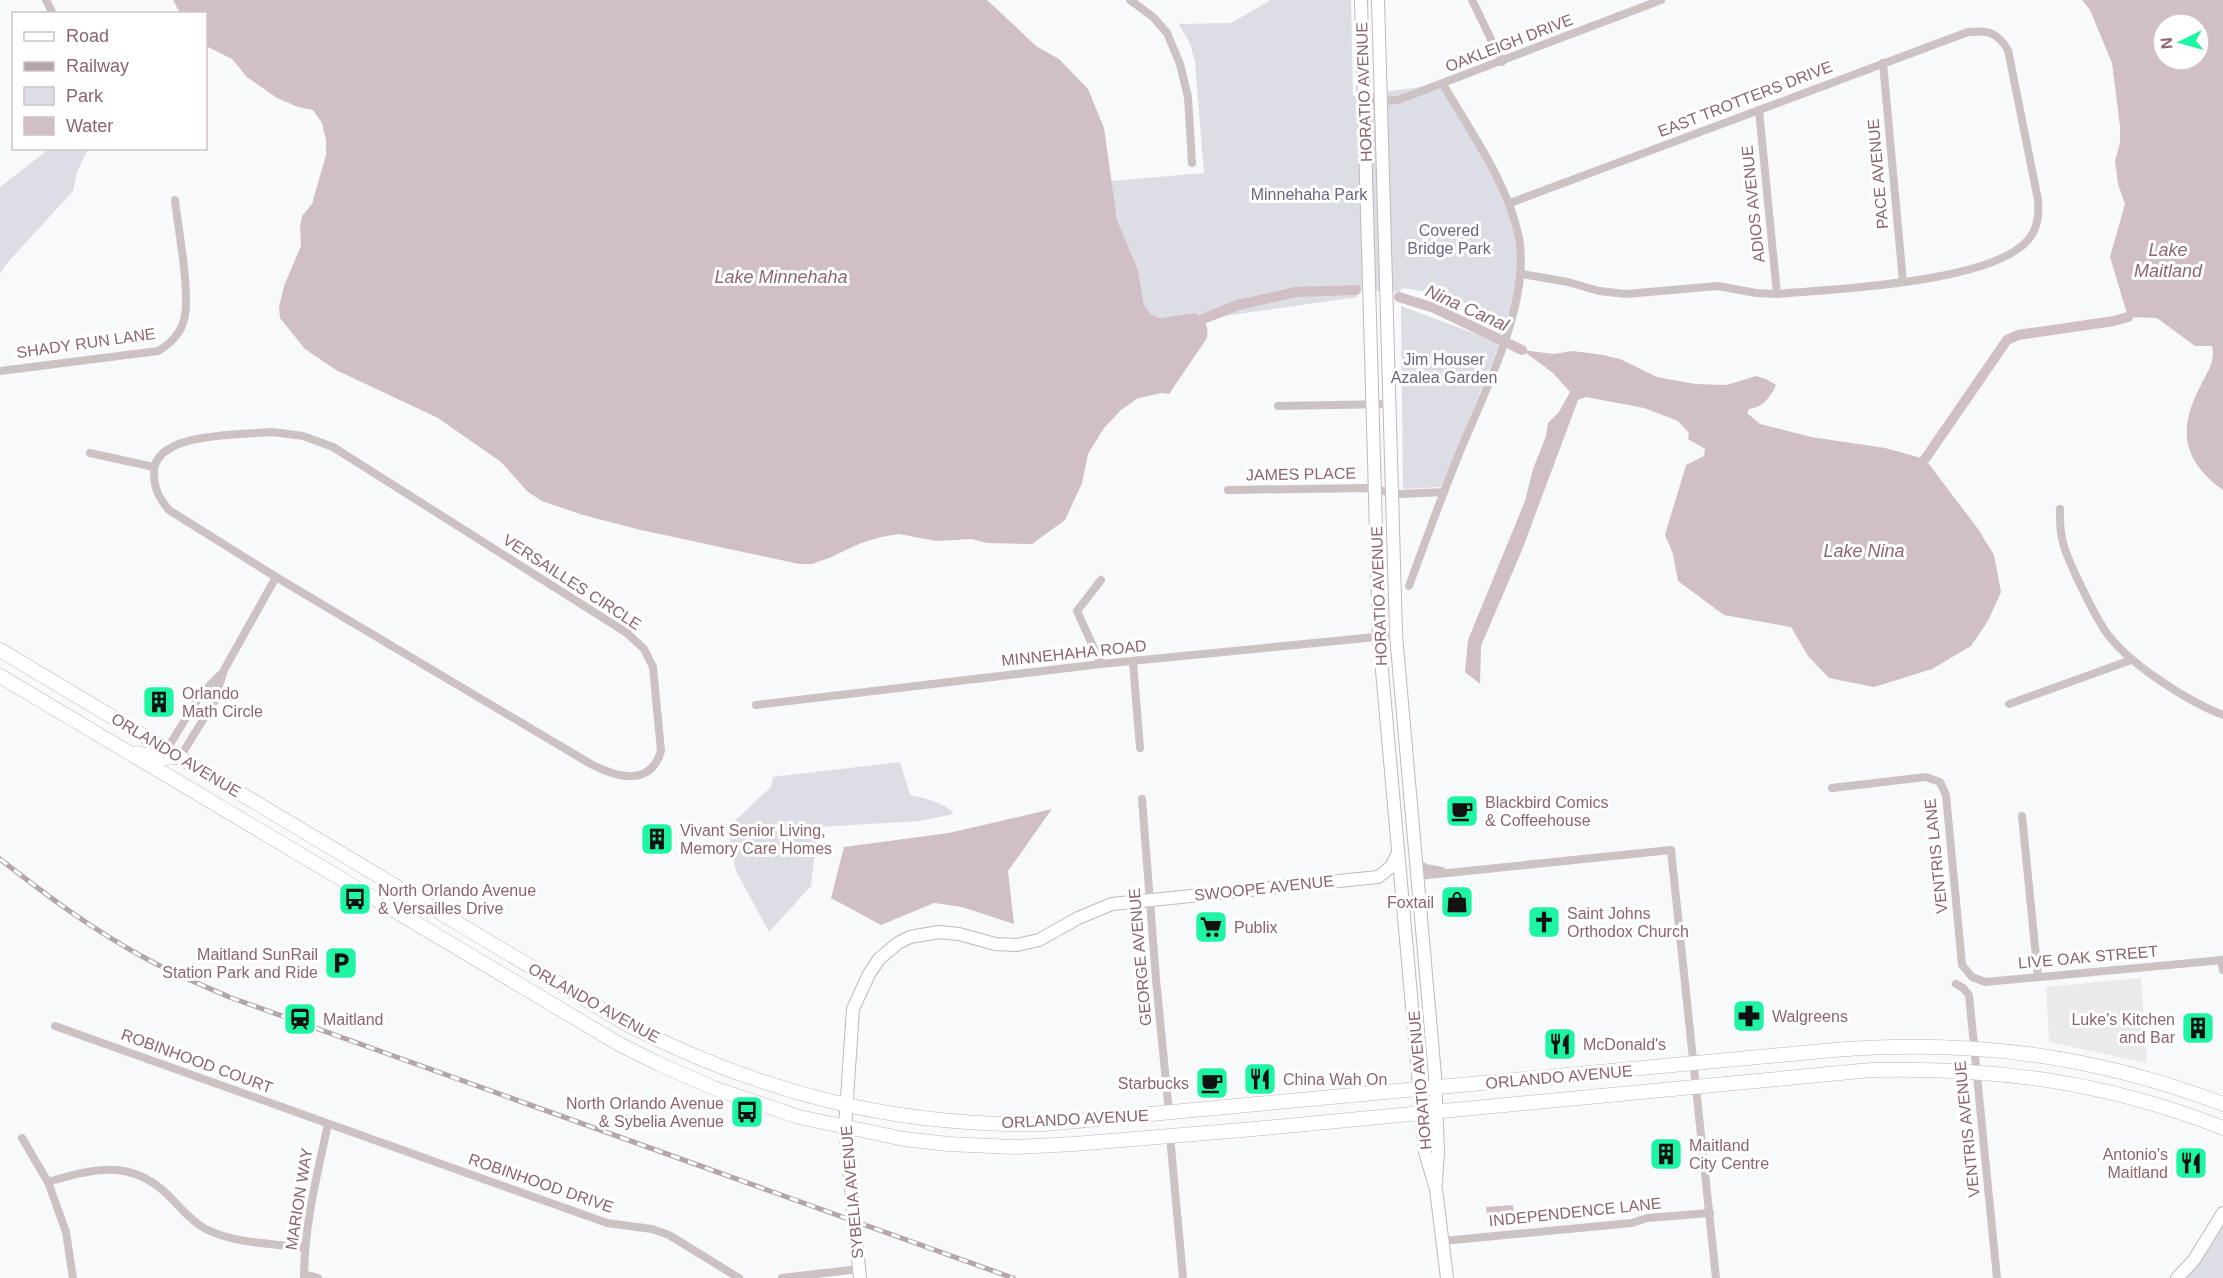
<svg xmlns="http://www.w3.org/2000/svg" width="2223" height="1278" font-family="Helvetica,sans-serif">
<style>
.built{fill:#eaeaeb}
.green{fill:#dddde6}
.water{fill:#d0bfc5;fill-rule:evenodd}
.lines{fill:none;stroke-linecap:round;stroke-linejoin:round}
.canal{stroke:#d0bfc5;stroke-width:10}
.secondary-casing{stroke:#c3b7b9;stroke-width:14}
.primary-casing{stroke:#c1b6b8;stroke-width:15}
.street{stroke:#ccc2c4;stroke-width:8}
.secondary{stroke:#fff;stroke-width:12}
.primary{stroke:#fff;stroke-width:14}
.rail-casing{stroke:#b4a5a8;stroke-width:5}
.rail{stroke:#fff;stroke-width:3;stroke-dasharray:9;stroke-linecap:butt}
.labels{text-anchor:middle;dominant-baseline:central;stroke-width:6;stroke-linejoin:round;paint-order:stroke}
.street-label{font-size:16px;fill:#8c666c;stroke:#fff}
.park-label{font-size:16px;fill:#6b6682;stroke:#fff}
.poi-label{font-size:16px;fill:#8c666c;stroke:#fff;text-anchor:start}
.water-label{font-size:18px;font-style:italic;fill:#8d6774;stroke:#fff}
</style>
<rect width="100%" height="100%" fill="#f7f9fa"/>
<polygon class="built" points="2141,978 2147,1063 2049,1042 2046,987"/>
<g class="green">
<polygon points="1271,0 1351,0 1353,96 1443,84 1504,192 1522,260 1509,323 1448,296 1403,288 1399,292 1357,290 1358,297 1203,319 1196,313 1159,318 1151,314 1144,305 1138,270 1117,220 1111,181 1204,173 1195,62 1190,44 1179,24 1231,23"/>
<polygon points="49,149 88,149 77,172 73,191 8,262 0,273 0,187"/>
<polygon points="1401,306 1500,343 1442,487 1403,489"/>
<path d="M900,762l10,33c16,4 32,6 44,19l-34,7 -102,6 -7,59 -42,46 -33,-61 -9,-43 44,-41 2,-10z"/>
<polygon points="2223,1225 2223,1278 2181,1278 2198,1263"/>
</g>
<g class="water">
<path d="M173,0h814l49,46 23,13 29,30 16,39 13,92 21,50 6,35 7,9 8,4 37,-5c9,7 13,13 11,25l-38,56 -7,-1 -24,5 -17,12 -17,18 -16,26 -6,29 -17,37 -33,24 -45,-1 -16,-4 -35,2 -37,-7 -18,3 -20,6 -32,15 -17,6h-13l-158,-34 -58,-15 -41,-14 -14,-9 -27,-30 -63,-44 -102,-48 -31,-21 -25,-31 -1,-11 5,-21 17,-40 -1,-18 2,-12 10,-12 14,-49v-15l-4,-17 -9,-13 -15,-3 -21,-9 -30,-21 -15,-18 -26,-13v-32l-26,-1z"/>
<path d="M2082,0h141v490c-42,-30 -45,-62 -22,-105 6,-13 15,-24 11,-39h-17l-38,-28 -29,-1 -18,-60 15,-53 -7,-20 -3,-23 5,-18v-17l-8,-63 -22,-53zM2163,24h36v36h-36z"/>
<path d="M1522,350l32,4 19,-3 30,4 17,4 37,18 38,7 32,1 29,-9 10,3 10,6c-6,13 -13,22 -27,24l-2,4 13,11 51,13 74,11 40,11 53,70 16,26 7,37 -13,29 -17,25 -39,23 -58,18 -45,-9 -21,-22 -17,-29 -67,-12 -46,-34 -5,-27 -8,-19 21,-70 18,-9 1,-7 -17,-10 1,-6 -11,-12 -34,-13 -58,-11 -8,3 -56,150 -41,96 -1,38 -15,-12 3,-32 57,-139 8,-32 13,-33 2,-13 11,-11 11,-20 -17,-19z"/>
<polygon points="1052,809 1008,871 1014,924 962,907 934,903 881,925 831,898 844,847 949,833"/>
<polygon points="1513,1205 1514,1214 1487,1216 1486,1207"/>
</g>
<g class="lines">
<g class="canal">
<polyline points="1399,297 1434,308 1522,350"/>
<polyline points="1203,319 1238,305 1296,292 1356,290"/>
<polyline points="1925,459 2007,340 2018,335 2114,321 2128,317"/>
</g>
<g class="secondary-casing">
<g id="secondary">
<polyline points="1361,0 1379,637 1425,1152 1436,1189 1447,1278"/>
<polyline points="1378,0 1396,635 1435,1076 1438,1151 1436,1182"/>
<polyline points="860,1278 845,1128 853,1009 869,974 879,959 898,943 910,937 939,932 959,934 995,944 1017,945 1039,940 1078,918 1112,904 1378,877 1391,867 1398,853"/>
<polyline points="2177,1278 2194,1260 2223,1213"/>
</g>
</g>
<g class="primary-casing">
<g id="primary">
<path d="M0,650l630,376c133,67 264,101 414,98l790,-74c137,-11 260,5 389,54"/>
<path d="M0,676l619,368 38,19 57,25 85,29 105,22 44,5 66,3 60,-3 180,-15 617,-59c124,-3 236,12 352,58"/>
<polyline points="137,753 162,758 180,757"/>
</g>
</g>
<g class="street">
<polyline points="46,0 53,14"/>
<polyline points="1130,0 1153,17 1167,33 1180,64 1188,97 1192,163"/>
<polyline points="1472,0 1502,62"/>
<polyline points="1883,63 1903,282"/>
<polyline points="1364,103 1398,100 1661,0"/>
<polyline points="1759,110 1777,294"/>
<path d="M1510,203l458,-171c20,-2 29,0 40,18l30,150c1,12 0,26 -7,36 -30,47 -199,53 -254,58l-21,-1 -38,-7 -92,8 -27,-3 -31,-9 -46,-8"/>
<path d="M0,371l158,-20c12,-7 22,-16 26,-31 7,-28 -6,-90 -9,-120"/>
<polyline points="1278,406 1389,404"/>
<path d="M272,432l31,4 30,11 294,186 17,16 9,18 8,84c-11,37 -46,26 -72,12l-313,-186 -107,-67c-10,-12 -15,-21 -15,-37 -1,-42 90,-38 118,-41z"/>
<polyline points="90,453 154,467"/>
<polyline points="1228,490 1365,488 1401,494 1444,492"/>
<path d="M2060,509c-1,31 5,43 18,71 8,16 16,34 26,49 21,33 83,72 119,86"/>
<path d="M1409,586c16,-44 32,-88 50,-132 24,-60 72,-150 60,-216 -11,-55 -48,-105 -76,-154"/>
<polyline points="1133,662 1140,748"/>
<polyline points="1101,664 1077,611 1101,580"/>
<polyline points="2009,704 2131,660"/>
<polyline points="756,705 1101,664 1396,635"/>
<polyline points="167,749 201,694 222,673"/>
<polyline points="180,757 214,702 224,670 276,577"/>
<polyline points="1832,788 1926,777 1940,782 1946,795 1962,965 1972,977 1985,982 2223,960"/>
<polyline points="1142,799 1156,979 1169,1113"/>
<polyline points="2022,816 2038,977"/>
<polyline points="1417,863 1426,868 1442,871"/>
<polyline points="1418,876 1671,850 1716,1278"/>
<polyline points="405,917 408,893"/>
<polyline points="2221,960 2223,970"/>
<polyline points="1956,984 1963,988 1969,995 1997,1278"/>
<polyline points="55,1026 607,1223 652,1229 669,1235 739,1278"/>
<polyline points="1170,1136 1183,1278"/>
<polyline points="22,1138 48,1182 66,1232 73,1278"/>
<path d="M48,1182c45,-13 82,-24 120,13 11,11 24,27 38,34 29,15 67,14 99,19"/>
<polyline points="1443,1241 1632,1223 1647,1218 1710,1213"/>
<polyline points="304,1274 318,1278"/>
<path d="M304,1278c0,-52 13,-103 24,-154"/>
<polyline points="782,1278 859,1269"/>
</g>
<use href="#secondary" class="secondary"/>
<use href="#primary" class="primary"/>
<g class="rail-casing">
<path id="rail" d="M0,859c46,36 93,71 145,99 27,15 55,26 84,39l784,281"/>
</g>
<use href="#rail" class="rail"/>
</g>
<defs>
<g id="building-square" transform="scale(1.725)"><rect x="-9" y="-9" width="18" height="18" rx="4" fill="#1df5a3" stroke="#fff"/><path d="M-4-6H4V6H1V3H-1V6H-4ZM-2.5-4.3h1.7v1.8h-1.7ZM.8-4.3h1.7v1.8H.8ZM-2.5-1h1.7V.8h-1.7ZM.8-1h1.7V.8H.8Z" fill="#111"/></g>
<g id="cafe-square" transform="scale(1.725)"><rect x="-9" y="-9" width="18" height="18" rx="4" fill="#1df5a3" stroke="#fff"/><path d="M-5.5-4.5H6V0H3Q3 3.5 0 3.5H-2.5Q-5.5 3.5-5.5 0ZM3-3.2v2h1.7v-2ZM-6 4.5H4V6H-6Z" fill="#111"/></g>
<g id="bus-square" transform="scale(1.725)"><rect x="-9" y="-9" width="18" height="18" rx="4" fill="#1df5a3" stroke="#fff"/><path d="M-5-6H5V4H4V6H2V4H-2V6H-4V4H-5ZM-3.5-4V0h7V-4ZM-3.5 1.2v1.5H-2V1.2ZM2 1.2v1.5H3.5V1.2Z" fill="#111"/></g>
<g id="shop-square" transform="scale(1.725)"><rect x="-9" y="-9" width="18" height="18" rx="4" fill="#1df5a3" stroke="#fff"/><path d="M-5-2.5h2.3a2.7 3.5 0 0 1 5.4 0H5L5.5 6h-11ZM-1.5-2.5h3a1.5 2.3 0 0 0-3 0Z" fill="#111"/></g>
<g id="church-square" transform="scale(1.725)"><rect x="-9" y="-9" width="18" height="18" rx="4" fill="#1df5a3" stroke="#fff"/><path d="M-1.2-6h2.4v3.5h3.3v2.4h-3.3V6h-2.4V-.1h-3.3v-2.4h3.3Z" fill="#111"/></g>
<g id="supermarket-square" transform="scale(1.725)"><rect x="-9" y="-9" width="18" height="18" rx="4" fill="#1df5a3" stroke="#fff"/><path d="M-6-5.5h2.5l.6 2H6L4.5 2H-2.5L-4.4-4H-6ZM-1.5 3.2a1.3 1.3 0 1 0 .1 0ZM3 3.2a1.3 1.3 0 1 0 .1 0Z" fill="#111"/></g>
<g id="parking-square" transform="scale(1.725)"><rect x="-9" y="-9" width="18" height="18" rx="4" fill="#1df5a3" stroke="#fff"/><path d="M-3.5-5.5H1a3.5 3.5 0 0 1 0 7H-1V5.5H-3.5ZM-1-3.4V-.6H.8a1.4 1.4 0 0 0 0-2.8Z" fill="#111"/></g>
<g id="pharmacy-square" transform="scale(1.725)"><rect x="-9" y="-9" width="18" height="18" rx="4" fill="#1df5a3" stroke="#fff"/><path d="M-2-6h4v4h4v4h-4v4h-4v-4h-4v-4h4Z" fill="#111"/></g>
<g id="station-square" transform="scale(1.725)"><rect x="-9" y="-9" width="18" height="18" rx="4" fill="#1df5a3" stroke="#fff"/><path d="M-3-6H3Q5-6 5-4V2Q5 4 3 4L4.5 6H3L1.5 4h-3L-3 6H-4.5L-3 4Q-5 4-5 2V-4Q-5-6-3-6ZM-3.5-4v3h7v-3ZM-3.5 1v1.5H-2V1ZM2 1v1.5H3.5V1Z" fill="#111"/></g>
<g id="restaurant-square" transform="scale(1.725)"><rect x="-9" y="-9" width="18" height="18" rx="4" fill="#1df5a3" stroke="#fff"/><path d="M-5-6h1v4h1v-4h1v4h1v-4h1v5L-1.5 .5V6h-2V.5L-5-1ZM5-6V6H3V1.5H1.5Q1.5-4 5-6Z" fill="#111"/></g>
</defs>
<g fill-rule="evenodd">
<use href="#building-square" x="159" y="702"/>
<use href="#cafe-square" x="1462" y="811"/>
<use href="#building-square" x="657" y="839"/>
<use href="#bus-square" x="355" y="899"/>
<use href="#shop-square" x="1457" y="902"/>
<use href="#church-square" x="1544" y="922"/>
<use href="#supermarket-square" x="1211" y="927"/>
<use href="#parking-square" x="341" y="963"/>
<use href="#pharmacy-square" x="1749" y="1016"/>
<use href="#station-square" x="300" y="1019"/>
<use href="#building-square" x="2198" y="1028"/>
<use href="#restaurant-square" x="1560" y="1044"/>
<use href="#restaurant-square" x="1260" y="1079"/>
<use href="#cafe-square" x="1212" y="1083"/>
<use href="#bus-square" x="747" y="1112"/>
<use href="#building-square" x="1666" y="1154"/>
<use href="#restaurant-square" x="2191" y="1163"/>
</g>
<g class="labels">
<g class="street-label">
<text transform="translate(1509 43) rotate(-21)">OAKLEIGH DRIVE</text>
<text transform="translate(1364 92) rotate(-92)">HORATIO AVENUE</text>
<text transform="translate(1745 99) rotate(-21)">EAST TROTTERS DRIVE</text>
<text transform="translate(1878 174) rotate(-95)">PACE AVENUE</text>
<text transform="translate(1753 204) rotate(-96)">ADIOS AVENUE</text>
<text transform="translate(86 343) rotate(-8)">SHADY RUN LANE</text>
<text transform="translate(1301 474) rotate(-1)">JAMES PLACE</text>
<text transform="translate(572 582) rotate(33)">VERSAILLES CIRCLE</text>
<text transform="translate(1379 596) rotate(-92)">HORATIO AVENUE</text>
<text transform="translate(1074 653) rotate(-6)">MINNEHAHA ROAD</text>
<text transform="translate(176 755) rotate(31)">ORLANDO AVENUE</text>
<text transform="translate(1936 856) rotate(-96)">VENTRIS LANE</text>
<text transform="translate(1264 888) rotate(-6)">SWOOPE AVENUE</text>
<text transform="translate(1140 957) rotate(-95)">GEORGE AVENUE</text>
<text transform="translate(2088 957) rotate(-5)">LIVE OAK STREET</text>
<text transform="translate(594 1003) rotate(29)">ORLANDO AVENUE</text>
<text transform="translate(197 1061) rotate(20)">ROBINHOOD COURT</text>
<text transform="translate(1559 1077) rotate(-5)">ORLANDO AVENUE</text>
<text transform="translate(1420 1080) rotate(-95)">HORATIO AVENUE</text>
<text transform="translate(1075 1119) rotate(-3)">ORLANDO AVENUE</text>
<text transform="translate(1967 1129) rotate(-96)">VENTRIS AVENUE</text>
<text transform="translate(541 1183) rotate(19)">ROBINHOOD DRIVE</text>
<text transform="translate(852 1192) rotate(-95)">SYBELIA AVENUE</text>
<text transform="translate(299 1199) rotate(-81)">MARION WAY</text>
<text transform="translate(1575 1212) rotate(-6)">INDEPENDENCE LANE</text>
</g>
<g class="park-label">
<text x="1309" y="194">Minnehaha Park</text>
<text x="1449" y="230">Covered<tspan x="1449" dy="18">Bridge Park</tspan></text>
<text x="1444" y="359">Jim Houser<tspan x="1444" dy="18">Azalea Garden</tspan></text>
</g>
<g class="poi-label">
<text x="182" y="693">Orlando<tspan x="182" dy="18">Math Circle</tspan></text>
<text x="1485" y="802">Blackbird Comics<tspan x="1485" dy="18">&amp; Coffeehouse</tspan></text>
<text x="680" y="830">Vivant Senior Living,<tspan x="680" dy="18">Memory Care Homes</tspan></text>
<text x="378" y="890">North Orlando Avenue<tspan x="378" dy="18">&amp; Versailles Drive</tspan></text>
<text x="1434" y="902" text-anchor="end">Foxtail</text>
<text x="1567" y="913">Saint Johns<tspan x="1567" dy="18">Orthodox Church</tspan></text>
<text x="1234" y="927">Publix</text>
<text x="318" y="954" text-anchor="end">Maitland SunRail<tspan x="318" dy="18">Station Park and Ride</tspan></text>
<text x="1772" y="1016">Walgreens</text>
<text x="323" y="1019">Maitland</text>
<text x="2175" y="1019" text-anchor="end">Luke's Kitchen<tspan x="2175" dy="18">and Bar</tspan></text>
<text x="1583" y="1044">McDonald's</text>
<text x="1283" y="1079">China Wah On</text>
<text x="1189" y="1083" text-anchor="end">Starbucks</text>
<text x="724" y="1103" text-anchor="end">North Orlando Avenue<tspan x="724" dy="18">&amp; Sybelia Avenue</tspan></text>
<text x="1689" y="1145">Maitland<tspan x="1689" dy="18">City Centre</tspan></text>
<text x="2168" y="1154" text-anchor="end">Antonio's<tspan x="2168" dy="18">Maitland</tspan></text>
</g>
<g class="water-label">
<text x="2168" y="250">Lake<tspan x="2168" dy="21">Maitland</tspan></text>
<text x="781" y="277">Lake Minnehaha</text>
<text transform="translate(1467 308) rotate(24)">Nina Canal</text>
<text x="1864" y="551">Lake Nina</text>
</g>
</g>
<rect x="12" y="12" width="195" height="138" fill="#ffffff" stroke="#d1c2c4" stroke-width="1.5"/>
<rect x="24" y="32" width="30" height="9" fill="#ffffff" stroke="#d1c2c4" stroke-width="1.5"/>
<text x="66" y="42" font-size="18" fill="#8c666c">Road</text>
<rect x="24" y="62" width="30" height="9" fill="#b4a5a8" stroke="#d1c2c4" stroke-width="1.5"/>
<text x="66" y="72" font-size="18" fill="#8c666c">Railway</text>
<rect x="24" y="87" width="30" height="18" fill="#dddde6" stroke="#d1c2c4" stroke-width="1.5"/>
<text x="66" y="102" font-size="18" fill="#8c666c">Park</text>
<rect x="24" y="117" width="30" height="18" fill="#d0bfc5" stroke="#d1c2c4" stroke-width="1.5"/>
<text x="66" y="132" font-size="18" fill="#8c666c">Water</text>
<g transform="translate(2181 42) rotate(265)"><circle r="28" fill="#ffffff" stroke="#d1c2c4" stroke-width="1.5"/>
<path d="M0-4.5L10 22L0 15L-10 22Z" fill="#1df5a3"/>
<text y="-9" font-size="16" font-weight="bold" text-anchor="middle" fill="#8c666c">N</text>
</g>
</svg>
